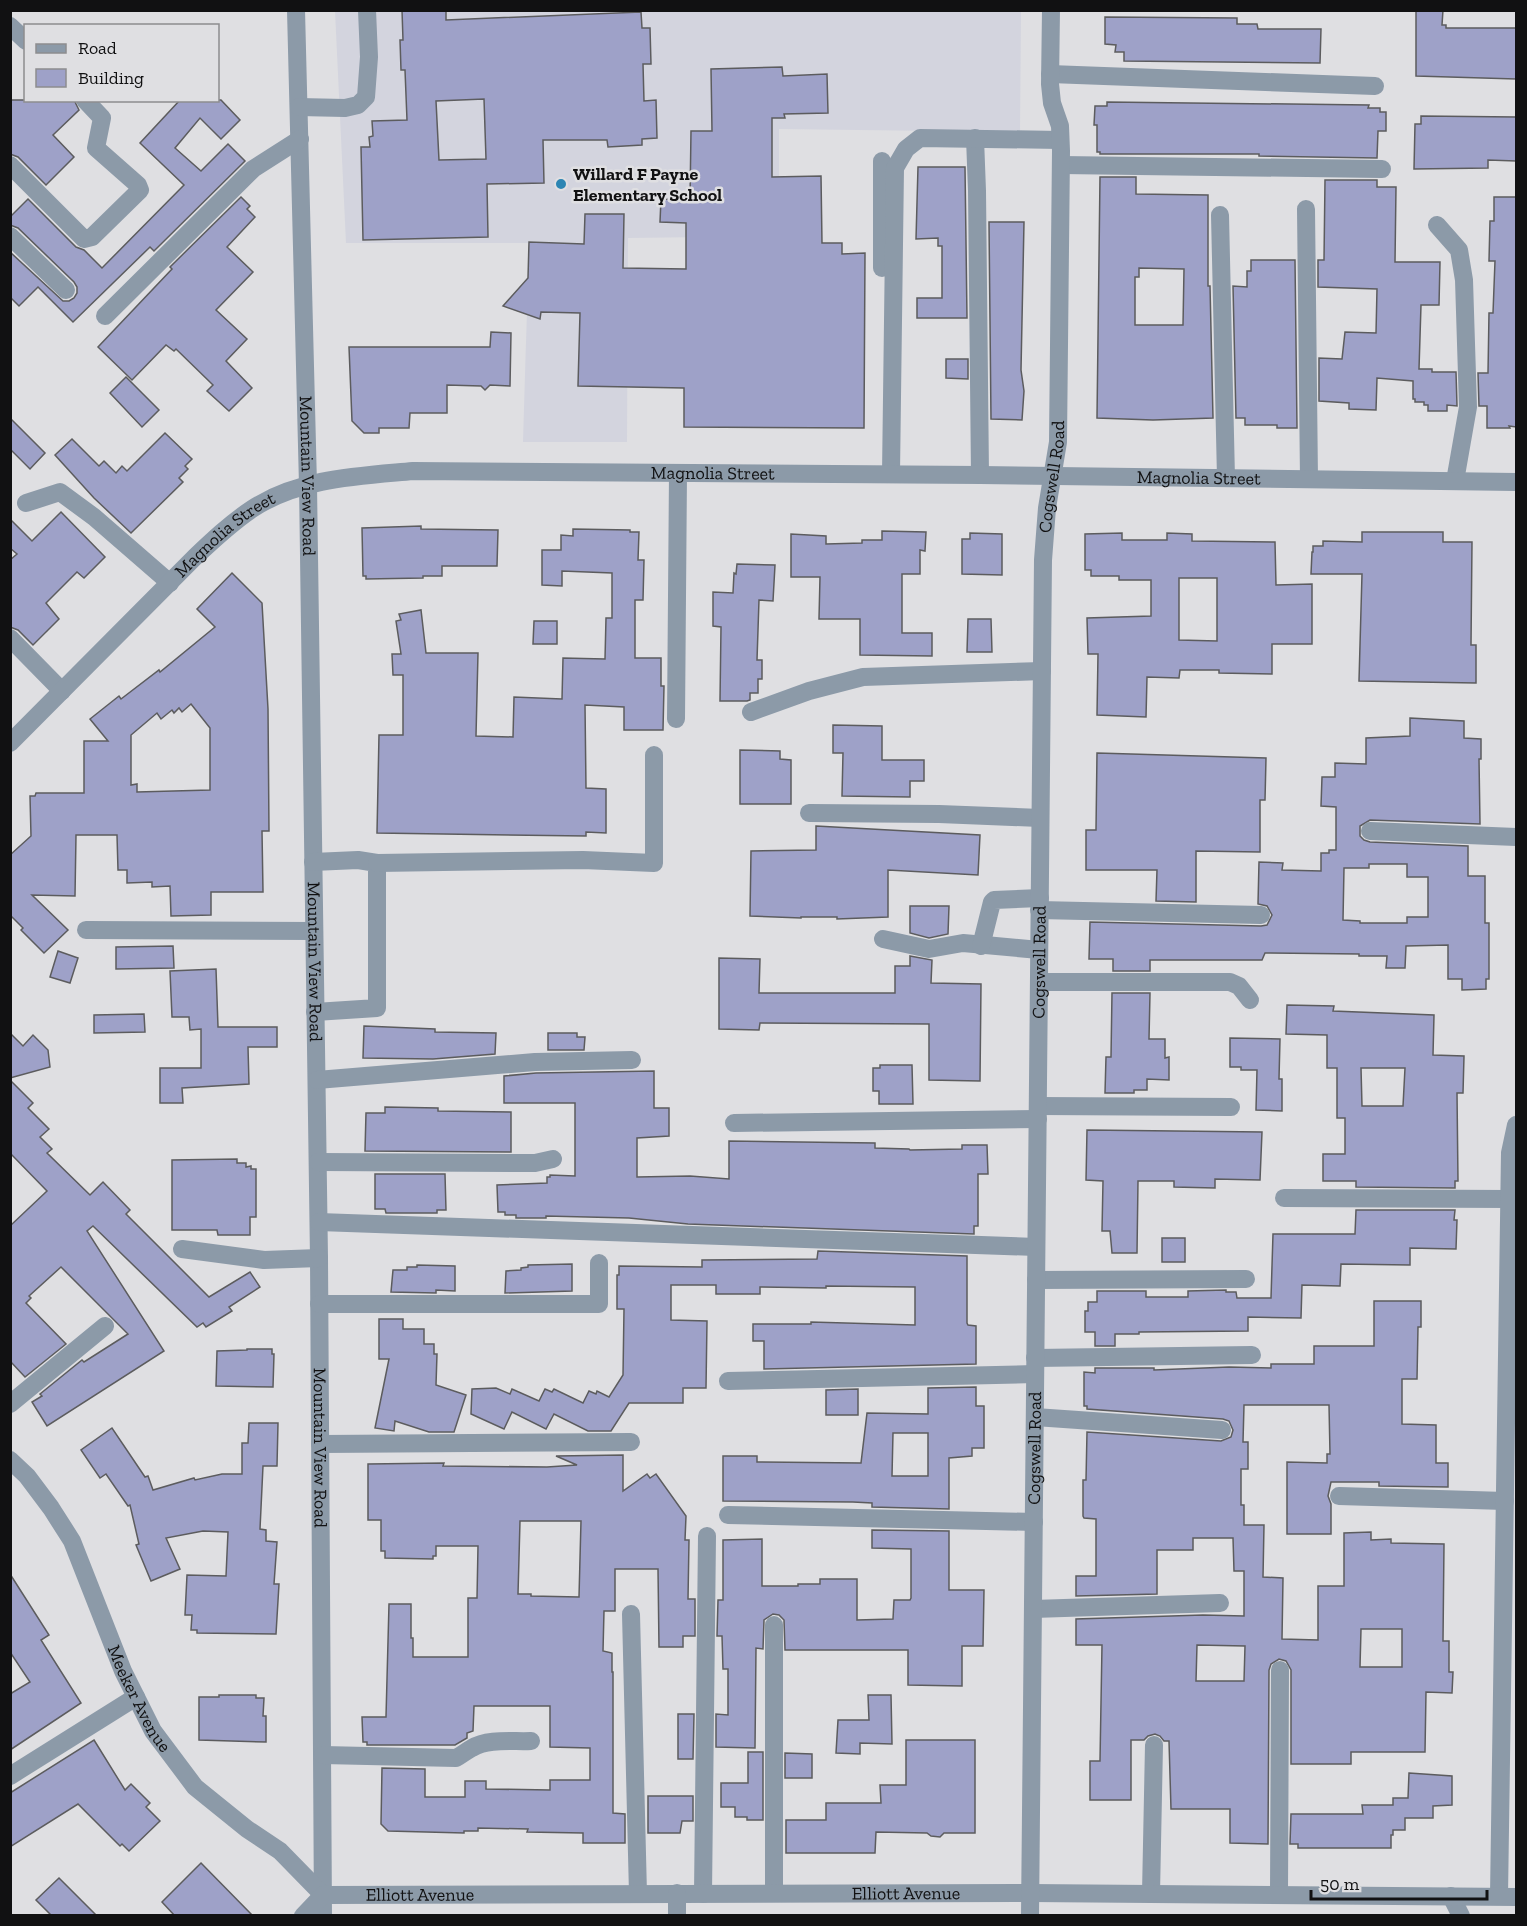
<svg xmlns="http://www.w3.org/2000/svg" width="1527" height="1926" font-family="'Zilla Slab',serif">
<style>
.built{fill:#d3d4de}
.building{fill:#9ea1c8;stroke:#5c5c5e;stroke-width:1.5;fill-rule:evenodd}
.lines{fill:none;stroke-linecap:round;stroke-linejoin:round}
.minor{stroke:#8c9aa8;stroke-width:18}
.poi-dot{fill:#2c85b3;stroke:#dfdfe2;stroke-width:2}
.labels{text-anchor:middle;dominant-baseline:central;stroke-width:5;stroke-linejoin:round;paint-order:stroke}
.poi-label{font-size:18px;font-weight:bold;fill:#111112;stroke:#dfdfe2;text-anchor:start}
.street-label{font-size:18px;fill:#111112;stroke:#dfdfe2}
</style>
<rect width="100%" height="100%" fill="#dfdfe2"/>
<polygon class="built" points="335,11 1021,11 1020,132 779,129 779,236 628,238 627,442 523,442 529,243 346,243"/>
<g class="building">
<path d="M402,10h44v10l195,-8 1,16h8l1,36h-8l1,37 12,-1 1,38 -15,1v6l-34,2 -1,-7h-64l1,43 -57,1 1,53 -125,3 -2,-93h9l-1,-10 4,-1 -1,-15 35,-1 -2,-50h-4l-1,-30h3zM484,99l2,60 -47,1 -3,-59z"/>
<polygon points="1416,10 1443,10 1442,25 1446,25 1446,28 1516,28 1516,79 1416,76"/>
<polygon points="1105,17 1237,18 1237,24 1257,24 1258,29 1321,29 1320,63 1124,61 1124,52 1115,52 1116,45 1105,44"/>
<polygon points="782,67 783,76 827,74 828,113 784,114 785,118 772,118 772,177 821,176 822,243 842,243 842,254 865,253 864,428 684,427 684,388 578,386 580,313 541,312 540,319 503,306 528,278 529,242 584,244 585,214 624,214 623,268 686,269 686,223 660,222 661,199 690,200 691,131 712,131 711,69"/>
<polygon points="10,100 74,100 79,110 53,135 74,157 46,185 18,157 10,154"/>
<polygon points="180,100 221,100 240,120 221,139 200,118 175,148 201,171 228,144 245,161 154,251 150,247 73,322 38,287 19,306 10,297 10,252 63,301 69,301 74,298 77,293 77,287 74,282 18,228 10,225 10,217 28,199 76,247 84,250 102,268 184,185 140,143"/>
<polygon points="1107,102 1369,105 1368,108 1380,108 1380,112 1386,112 1386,131 1378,131 1377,158 1259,156 1259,154 1100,154 1100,152 1097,152 1097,125 1094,125 1095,106 1107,106"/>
<polygon points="1421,116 1516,117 1516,161 1488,160 1488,168 1414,169 1415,124 1421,124"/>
<polygon points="918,167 965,167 967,318 917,318 917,298 942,298 942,246 938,246 938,238 916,239"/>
<path d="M1100,177h36v17l72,1v91h2l3,132 -60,2 -56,-2zM1139,268l45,1 -1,56h-48v-48h4z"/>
<polygon points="1325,180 1377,180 1377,187 1396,187 1395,262 1440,262 1439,305 1421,305 1419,369 1432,369 1432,372 1456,372 1457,406 1447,405 1447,411 1428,411 1428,405 1424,405 1424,402 1415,402 1415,399 1413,399 1413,381 1377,378 1376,410 1349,409 1349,403 1319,401 1319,358 1342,359 1345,332 1376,333 1377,289 1318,287 1318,260 1324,260"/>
<polygon points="241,197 250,206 247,209 255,217 227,247 253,272 216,310 247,339 226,361 252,388 229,411 207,391 213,385 176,349 174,351 166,345 132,380 98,347 172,269 170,267"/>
<polygon points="1494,197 1516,197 1516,427 1509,426 1510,428 1487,428 1487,406 1479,406 1478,373 1488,373 1489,313 1493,313 1495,261 1489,261 1490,221 1494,221"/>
<polygon points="989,222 1024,222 1021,370 1024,391 1022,420 991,419"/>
<polygon points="1251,260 1295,260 1297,428 1277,428 1277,425 1245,425 1245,418 1236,418 1233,286 1247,287 1247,271 1251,271"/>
<polygon points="491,332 511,333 510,386 490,385 485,390 481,386 447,385 447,413 410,413 409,428 379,428 379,433 364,433 352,421 349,347 490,347"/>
<polygon points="946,359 968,359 968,379 946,378"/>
<polygon points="126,377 159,410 142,427 110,393"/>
<polygon points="10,418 45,453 30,469 10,449"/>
<polygon points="165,433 192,459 185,466 188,469 179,478 183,482 131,533 94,498 55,455 72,439 99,466 104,461 116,473 122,466 127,471"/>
<polygon points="61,512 105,557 84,578 77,572 46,603 59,619 33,645 18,630 10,627 10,560 17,554 10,548 10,519 32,541"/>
<polygon points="421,526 421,529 498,530 497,566 442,566 442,576 423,576 423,578 366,579 366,576 363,576 362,528"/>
<polygon points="573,529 630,530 630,532 639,532 638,560 644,560 643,600 635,600 635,658 661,658 661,686 664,686 663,730 624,730 624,707 585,705 586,788 606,789 606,833 586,832 586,836 377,833 379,735 403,735 403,675 393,675 392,654 401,654 396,621 401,620 399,614 421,610 426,653 478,653 476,736 513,737 514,697 562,699 563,658 605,659 606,618 612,618 612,573 562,571 562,586 542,585 542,550 561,550 561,535 573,536"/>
<polygon points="882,531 926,532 925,551 920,550 920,574 902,574 902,633 932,633 932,656 860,655 860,619 819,619 820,577 791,577 791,534 826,536 826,544 862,543 862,540 882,540"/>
<polygon points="1362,532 1443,532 1443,542 1472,542 1471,645 1476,645 1476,683 1359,681 1362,574 1311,574 1312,552 1313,552 1313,546 1323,546 1323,541 1362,542"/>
<polygon points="970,533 1002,534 1002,575 962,574 962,539 970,539"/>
<path d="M1122,533v7h45v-7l25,1v7l83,1 1,43 36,-1v60h-40v30l-53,-1v-3h-39l-1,8 -32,-1 -1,40 -49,-2 1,-61h-10l-1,-36 64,-2v-36h-32v-4h-28v-6h-6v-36zM1179,578h38v63l-38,-1z"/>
<polygon points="737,564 775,565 773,601 759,600 757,660 762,660 762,679 758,679 758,693 750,693 750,700 747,701 720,701 721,627 713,626 713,592 733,593 734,573 736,574"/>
<path d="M232,573l30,30 6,106 1,122h-7l1,61h-52v23l-40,1 -1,-30 -18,1v-5l-25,1v-13h-9l-1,-35h-41l-1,61 -43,-1 36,35 -24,23 -23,-23 2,-2 -13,-13v-60l21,-19 -1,-40h5l1,-3h48v-52h24l-18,-22 29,-23 2,3 38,-29 1,2 55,-45 -18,-18zM191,704l19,24v62l-73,2v-8l-6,1v-50l26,-22 4,6 11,-9 2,3 5,-5 3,4z"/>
<polygon points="968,619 991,619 992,652 967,652"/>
<polygon points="534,621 557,621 557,644 533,644"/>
<path d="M1410,718l54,3v17l17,1v20h-2l1,65 -110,-4 -10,6v10l4,4 6,2 98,4v30h17v47h4v56h-3v10l-24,1v-11h-14v-34l-42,1 -1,22h-19l1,-12h-28v-2l-94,-1 -3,7h-112v11h-37v-12h-24l1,-37 171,4 6,-1 5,-10 -5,-9 -9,-2 1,-42 24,1 -1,7 39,1v-18h8v-3h7v-43l-15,-1 1,-29h13v-14l31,1v-26l44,-2zM1369,864h38v13h21v40h-21v6h-47v-2l-17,-1 1,-52h25z"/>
<polygon points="833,725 882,726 882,760 924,760 924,781 910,781 910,797 842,796 843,753 833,753"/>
<polygon points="740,750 780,751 780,759 791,760 791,804 740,804"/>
<polygon points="1097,753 1266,758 1265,800 1260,800 1260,852 1196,851 1196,902 1156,901 1157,870 1086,870 1086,830 1096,830"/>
<polygon points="816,826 980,835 978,875 888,870 888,917 837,919 837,917 801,917 801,918 750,916 751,851 816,850"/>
<polygon points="910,906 949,906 948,934 929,938 910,933"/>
<polygon points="173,946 174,968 116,969 116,947"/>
<polygon points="58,951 78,958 70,983 50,977"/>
<polygon points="910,956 932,960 931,983 981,984 980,1081 929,1080 929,1024 760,1023 759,1030 719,1029 719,958 760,959 759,993 895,993 895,966 910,966"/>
<polygon points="216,969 218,1027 277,1027 277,1047 248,1047 249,1084 182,1088 183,1103 160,1103 160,1068 201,1068 201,1029 190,1030 189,1017 172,1017 170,971"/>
<polygon points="1112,993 1150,993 1149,1039 1165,1039 1165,1058 1169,1057 1169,1080 1147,1079 1147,1090 1134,1090 1134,1093 1105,1093 1106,1057 1111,1057"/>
<path d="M1287,1005l47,1 -1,5 101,4 -1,40 31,1 -1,37h-6l1,88h-3v7l-99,-1v-6h-33v-27h22v-36h-8v-50h-10v-33l-41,-1zM1361,1068h44l-2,38h-41z"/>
<polygon points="144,1014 145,1032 94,1033 94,1015"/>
<polygon points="364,1026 435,1029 435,1032 496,1033 495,1054 433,1059 363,1058"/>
<polygon points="10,1033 23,1046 33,1035 48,1050 50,1067 10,1078"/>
<polygon points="548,1033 577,1033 577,1037 585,1037 584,1050 548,1050"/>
<polygon points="1230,1038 1280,1039 1279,1079 1282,1079 1282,1111 1256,1110 1257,1070 1241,1070 1241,1067 1230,1067"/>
<polygon points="880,1065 912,1065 913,1104 879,1104 879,1091 873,1091 873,1068 880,1068"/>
<polygon points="654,1071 654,1108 669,1108 669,1136 637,1138 637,1177 690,1176 729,1179 729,1141 875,1143 875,1148 909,1149 910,1150 962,1149 962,1145 987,1145 988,1174 978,1174 978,1226 974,1226 974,1234 688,1224 629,1218 546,1216 546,1218 516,1218 516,1215 505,1215 505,1212 498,1212 497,1185 547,1183 547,1177 550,1177 550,1175 575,1176 575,1103 504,1103 504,1076 536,1073"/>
<polygon points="10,1080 33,1103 28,1108 49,1129 40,1137 52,1149 47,1153 90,1195 103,1182 130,1210 126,1214 209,1297 250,1272 260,1287 229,1307 232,1311 206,1327 203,1323 197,1327 93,1226 87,1231 164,1351 47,1426 32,1402 42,1396 40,1394 82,1360 84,1362 128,1334 61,1267 29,1296 31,1298 26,1303 66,1344 25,1377 10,1361 10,1226 47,1191 10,1153"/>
<polygon points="385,1107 438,1108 438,1111 511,1112 511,1152 365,1151 366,1113 385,1113"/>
<polygon points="1087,1130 1262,1132 1260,1180 1215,1179 1215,1188 1174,1187 1174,1181 1138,1181 1137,1253 1112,1253 1110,1231 1102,1231 1103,1181 1086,1180"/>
<polygon points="237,1159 237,1163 246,1163 246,1167 251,1166 251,1169 256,1169 256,1217 250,1217 250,1235 218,1235 217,1230 172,1230 172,1160"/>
<polygon points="375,1174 445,1174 446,1210 437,1210 437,1213 386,1213 385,1209 375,1209"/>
<polygon points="1356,1210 1455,1210 1454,1220 1457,1220 1456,1249 1410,1248 1410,1265 1341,1264 1340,1286 1302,1285 1301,1318 1248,1317 1248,1331 1139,1332 1139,1334 1115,1334 1115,1346 1095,1346 1095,1332 1085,1332 1085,1311 1088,1311 1088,1302 1097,1302 1097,1291 1146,1291 1146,1297 1188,1297 1188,1291 1226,1290 1226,1292 1236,1292 1237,1298 1271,1298 1273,1234 1355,1234"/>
<rect x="1162" y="1238" width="23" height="24"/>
<polygon points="818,1251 967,1256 967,1323 968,1325 976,1326 976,1364 764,1369 764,1341 753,1341 753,1324 811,1324 811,1322 915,1325 915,1287 826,1286 826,1288 760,1287 760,1294 716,1294 716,1285 671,1285 671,1320 707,1321 706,1388 683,1388 683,1403 629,1403 611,1431 588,1431 554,1414 546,1429 512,1412 504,1429 471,1414 472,1389 496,1388 510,1394 512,1389 539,1401 545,1389 552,1392 554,1389 583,1403 589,1391 596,1394 597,1391 609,1397 623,1375 624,1309 617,1309 617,1275 619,1275 619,1266 702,1267 702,1260 817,1259"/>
<polygon points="572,1264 572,1291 505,1293 506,1271 521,1270 521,1268 528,1267 528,1265"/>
<polygon points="417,1265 455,1266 455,1291 436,1290 436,1293 391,1292 393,1270 407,1270 407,1267 417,1267"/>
<path d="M1374,1301h47v26h-3l-1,52h-15v45l34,1v38h12v24l-69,-1v-4h-48l-3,14 3,8v30h-44v-72l40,1v-9h3l-1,-49h-85l-1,37h5v27h-7v36h3v20h20l-1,52 20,1 -1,61 36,1v-54h26v-53l27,-1v8l20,-1v4l53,1 -1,97h6v31h4l-1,21 -26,-1 -1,60h-74v12h-60v-94l-5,-9 -7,-2 -8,5 -2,6 -1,174 -38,-1v-34h-59l-2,-68h-5l-4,-5 -5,-2 -7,2 -4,4h-13v60h-41v-39h10l2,-116h-26v-26l127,-4 41,1v-45h-10l-1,-33h-40v12h-36v44l-81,2v-20h20v-57l-12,-1 -1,-2v-36h3l1,-48 134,9 10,-4 2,-7 -4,-9 -6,-2 -136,-10v-3h-3v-34l11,1v-5h59v2l75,-3 42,1v-4h43v-18h60zM1361,1629h41v38h-42zM1197,1645l48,1 -1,35h-48z"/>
<polygon points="379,1319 403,1319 403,1329 424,1329 424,1344 434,1344 434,1354 437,1354 436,1385 466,1395 454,1432 429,1432 395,1421 394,1431 375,1428 389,1359 379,1359"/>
<polygon points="247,1349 272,1349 272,1354 274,1354 273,1387 216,1386 217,1351 247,1350"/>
<path d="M976,1387v19h8v42h-12v8l-23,2v51l-77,-2v-4l-19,-1 -130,-1v-45h34v6l104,1 6,-50 61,1v-26zM893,1433h35v43h-36z"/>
<polygon points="858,1389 858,1415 826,1415 826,1390"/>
<polygon points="249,1423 278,1423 277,1466 263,1466 260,1529 266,1530 266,1541 277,1542 274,1584 279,1584 276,1634 197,1633 197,1630 191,1630 192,1615 185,1615 187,1575 226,1576 228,1532 203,1531 166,1538 180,1569 151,1581 136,1545 139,1544 130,1505 128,1506 106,1474 100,1478 81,1450 112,1428 145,1477 148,1476 153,1490 194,1478 195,1480 222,1474 242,1474 242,1443 248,1443"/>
<path d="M623,1455v36l24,-17 3,4 6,-4 30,42 -1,24h4l-1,59h7v37h-12v11h-24l-1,-78h-43v42h-11l-1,40 9,2v19h1v141l12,1v29h-42v-10l-56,-1 1,-3 -50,-1v3h-14v2l-76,-2 -7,-7 1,-56 43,1v28h40v-16h21v8l64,1v-10h40v-32l-40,-1v-41h-76l-1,25 -6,2v5l-12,7h-88v-3h-4l-1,-25h24l3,-113h22v34h2v19h55v-59h9l1,-52h-42v10h-3v3l-48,-1v-7h-4v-31h-13v-56l76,-1 -1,3 104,1 30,-2 -21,-9zM520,1521h61l-2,76 -48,-1v-2h-13z"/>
<polygon points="872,1530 949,1531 949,1590 984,1590 983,1646 962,1646 962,1686 908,1685 908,1650 785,1650 784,1620 779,1615 773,1614 764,1620 763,1649 756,1648 755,1748 716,1747 716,1714 728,1715 728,1669 723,1669 722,1636 717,1636 718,1600 723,1600 723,1540 762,1539 762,1586 798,1586 798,1584 820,1584 820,1579 857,1579 857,1620 893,1619 894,1600 910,1600 911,1598 911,1549 872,1548"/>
<polygon points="10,1574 49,1635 41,1640 81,1703 10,1750 10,1694 30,1682 10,1652"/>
<polygon points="219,1695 256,1695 256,1698 264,1698 263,1716 266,1716 266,1742 199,1740 199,1697 219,1697"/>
<polygon points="868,1695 891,1695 892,1744 860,1743 860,1754 836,1753 838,1720 869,1720"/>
<polygon points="678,1714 694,1714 693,1759 678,1759"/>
<polygon points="94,1740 125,1790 131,1784 150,1803 146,1807 160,1821 129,1851 122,1844 120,1846 78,1804 10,1847 10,1793"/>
<polygon points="906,1740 975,1740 975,1833 944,1833 940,1837 931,1836 927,1833 876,1832 875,1853 786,1853 786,1820 826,1820 826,1803 881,1803 880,1785 906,1785"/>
<polygon points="748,1752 763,1752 763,1820 747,1820 747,1817 735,1817 735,1807 721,1807 721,1783 748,1783"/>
<polygon points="785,1753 812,1754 812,1778 785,1778"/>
<polygon points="1409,1773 1452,1776 1452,1805 1433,1806 1433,1818 1405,1818 1405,1830 1393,1830 1393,1835 1391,1835 1391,1848 1298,1848 1298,1844 1290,1844 1291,1814 1363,1814 1362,1805 1393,1805 1393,1798 1408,1798"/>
<polygon points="648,1796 693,1796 693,1821 682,1821 680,1833 648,1833"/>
<polygon points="201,1863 253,1916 175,1916 162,1902"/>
<polygon points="59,1878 97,1916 52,1916 36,1900"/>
</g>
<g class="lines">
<g class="minor">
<path id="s1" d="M296,10l12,475 11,773 4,658"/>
<polyline points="10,26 26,41"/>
<polyline points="1050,74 1375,86"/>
<polyline points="299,107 345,108 358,105 366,97 369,57 367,10"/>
<polyline points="975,138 977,191 980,475"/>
<polyline points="10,165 84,239 92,237 140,190 138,185 96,148 102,118 85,100"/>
<polyline points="1061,165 1382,169"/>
<polyline points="1306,209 1309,479"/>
<polyline points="1220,215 1226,478"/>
<polyline points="1437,225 1459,250 1464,280 1468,407 1455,481"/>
<polyline points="10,236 66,290"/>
<polyline points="882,268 882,161"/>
<polyline points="105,316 253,169 300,139"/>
<polyline points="891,474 895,168 906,149 920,138 1060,140"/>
<polyline points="26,503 60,492 94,517 170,583"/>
<polyline points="10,638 62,691"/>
<polyline points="751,712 809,691 863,677 1042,671"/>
<polyline points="676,719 678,473"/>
<path id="s2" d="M10,743l185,-186c18,-17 36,-34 57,-48 47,-31 107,-33 161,-38l567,4 536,7"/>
<polyline points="809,813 939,814 1040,818"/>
<polyline points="1370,831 1516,837"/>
<polyline points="313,862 358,860 377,863 377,1008 315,1012"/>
<polyline points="377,863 583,860 654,863 654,755"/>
<polyline points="1039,910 1261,915"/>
<polyline points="86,930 314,931"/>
<polyline points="883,939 929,949 963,943 1039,950"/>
<polyline points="981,946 992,902 994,900 1040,898"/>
<polyline points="1039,982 1230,982 1239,986 1250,1000"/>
<polyline points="317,1080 535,1062 632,1060"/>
<polyline points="1038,1106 1231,1107"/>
<polyline points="734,1123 1038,1119"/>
<polyline points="318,1162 535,1163 553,1159"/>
<polyline points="1284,1198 1509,1199"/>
<polyline points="319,1222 1036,1247"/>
<polyline points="182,1249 264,1260 319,1258"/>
<polyline points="1036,1280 1246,1279"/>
<polyline points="319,1304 599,1304 599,1263"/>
<polyline points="1035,1358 1252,1355"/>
<polyline points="728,1381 1035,1374"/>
<polyline points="10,1404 105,1326"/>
<polyline points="1035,1417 1222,1430"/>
<polyline points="320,1444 631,1442"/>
<path id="s3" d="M10,1460l17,16 24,32 21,33 51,130 30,60 42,56 52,42 33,22 43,44"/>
<polyline points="1339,1496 1505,1501"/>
<polyline points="728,1515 1034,1522"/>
<polyline points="1033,1609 1220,1603"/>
<polyline points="631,1614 638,1894"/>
<path d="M323,1755l133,3c6,-3 10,-7 16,-10 16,-10 42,-6 59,-7"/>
<polyline points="10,1776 136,1697"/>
<polyline points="774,1893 774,1625"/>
<polyline points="703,1894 707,1536"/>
<polyline points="1151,1894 1154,1745"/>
<polyline points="1279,1895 1280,1670"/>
<polyline points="1451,1896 1461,1916"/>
<polyline points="1499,1896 1510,1153 1516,1125"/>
<path id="s4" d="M303,1916l20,-21 707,-2 486,4"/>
<polyline points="677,1916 677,1893"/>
<path id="s5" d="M1030,1916l13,-1356 4,-52 11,-66 3,-291 -1,-25 -8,-23 -2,-19 1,-74"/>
</g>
</g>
<circle class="poi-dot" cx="561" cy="184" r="6"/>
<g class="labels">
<g class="poi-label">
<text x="573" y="174">Willard F Payne<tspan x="573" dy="21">Elementary School</tspan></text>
</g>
<g class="street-label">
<text stroke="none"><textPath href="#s2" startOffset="804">Magnolia Street</textPath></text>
<text stroke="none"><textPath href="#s5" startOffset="1440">Cogswell Road</textPath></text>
<text stroke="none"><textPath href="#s1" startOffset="466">Mountain View Road</textPath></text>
<text stroke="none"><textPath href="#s2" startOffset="1290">Magnolia Street</textPath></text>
<text stroke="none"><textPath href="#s2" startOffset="300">Magnolia Street</textPath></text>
<text stroke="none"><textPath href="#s5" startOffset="954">Cogswell Road</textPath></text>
<text stroke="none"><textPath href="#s1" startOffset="952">Mountain View Road</textPath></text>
<text stroke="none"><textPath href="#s5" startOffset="468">Cogswell Road</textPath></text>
<text stroke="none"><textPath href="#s1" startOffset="1438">Mountain View Road</textPath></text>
<text stroke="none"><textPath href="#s3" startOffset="274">Meeker Avenue</textPath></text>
<text stroke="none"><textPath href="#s4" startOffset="612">Elliott Avenue</textPath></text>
<text stroke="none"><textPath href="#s4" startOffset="126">Elliott Avenue</textPath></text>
</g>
</g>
<rect width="1527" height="1926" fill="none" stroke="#111112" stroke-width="24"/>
<rect x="24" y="24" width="195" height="78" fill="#dfdfe2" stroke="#8d8d8f" stroke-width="1.5"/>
<rect x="36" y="44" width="30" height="9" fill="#8c9aa8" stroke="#8d8d8f" stroke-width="1.5"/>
<text x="78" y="54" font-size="18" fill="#111112">Road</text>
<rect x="36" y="69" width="30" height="18" fill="#9ea1c8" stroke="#8d8d8f" stroke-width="1.5"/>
<text x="78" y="84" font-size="18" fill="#111112">Building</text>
<path d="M1311 1890v9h176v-9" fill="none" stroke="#111112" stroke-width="3"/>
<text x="1320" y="1890" font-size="18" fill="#111112" stroke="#dfdfe2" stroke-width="4.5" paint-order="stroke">50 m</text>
</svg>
